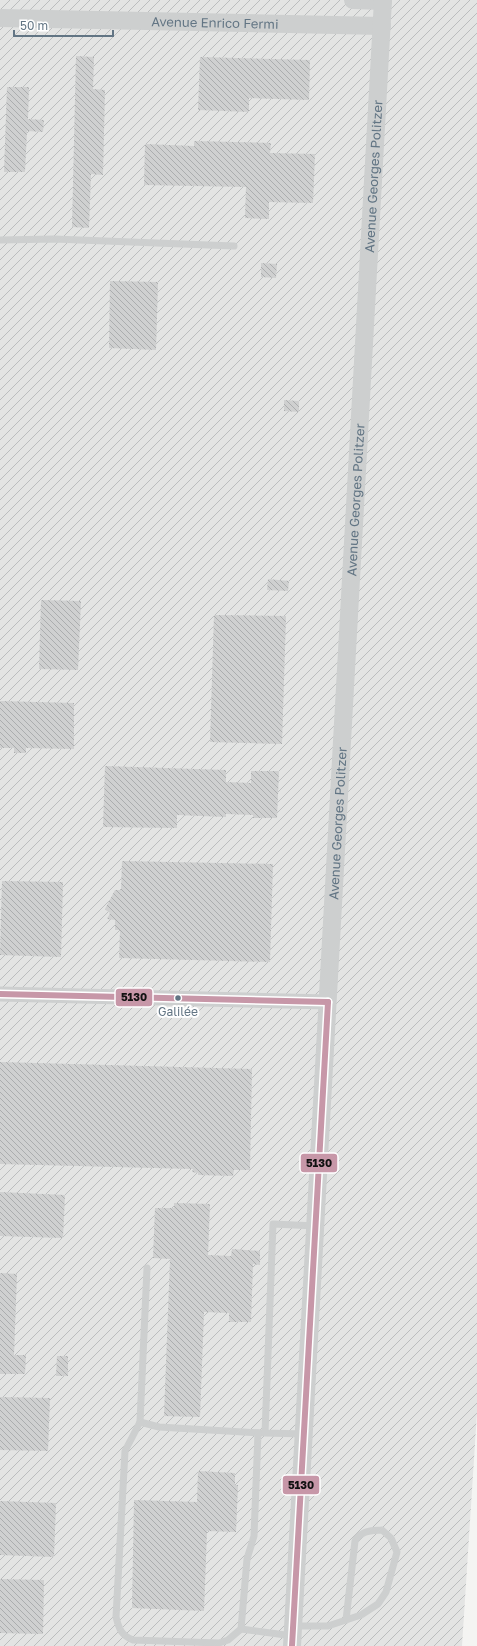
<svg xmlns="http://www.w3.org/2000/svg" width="477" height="1646" font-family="'Golos Text',sans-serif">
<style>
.industrial{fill:url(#industrial-furrows)}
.building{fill:url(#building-back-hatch)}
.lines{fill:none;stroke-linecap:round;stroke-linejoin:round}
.service{stroke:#cdcfcf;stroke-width:7}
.minor{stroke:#cdcfcf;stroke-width:15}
.tertiary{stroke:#cdcfcf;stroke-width:18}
.bus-1-casing{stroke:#fff;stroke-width:9}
.bus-1{stroke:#c797a8;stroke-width:6}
.bus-dot{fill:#627584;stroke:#fff;stroke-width:1.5}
.labels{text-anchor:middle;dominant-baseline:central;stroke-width:4;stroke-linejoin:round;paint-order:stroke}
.bus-label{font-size:12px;fill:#627584;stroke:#fff}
.street-label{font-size:13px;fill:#627584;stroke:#fff}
.line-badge{stroke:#fff;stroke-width:1.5}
.pale-badge-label{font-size:11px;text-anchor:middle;font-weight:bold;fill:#111}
</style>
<defs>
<pattern id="industrial-furrows" width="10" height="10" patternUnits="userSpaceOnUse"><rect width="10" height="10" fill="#e3e4e3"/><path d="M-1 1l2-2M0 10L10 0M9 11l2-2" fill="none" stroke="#bbbdbe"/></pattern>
<pattern id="building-back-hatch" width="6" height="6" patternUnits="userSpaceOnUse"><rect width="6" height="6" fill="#cfd0d0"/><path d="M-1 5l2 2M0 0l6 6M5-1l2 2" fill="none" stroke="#abadae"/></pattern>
</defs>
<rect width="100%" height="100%" fill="#f4f4f2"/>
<polygon class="industrial" points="0,0 477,0 477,1412 462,1646 0,1646"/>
<g class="building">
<polygon points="76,56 94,57 93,89 105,90 103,175 91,174 89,228 72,227"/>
<polygon points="200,57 310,60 309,100 249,98 249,112 198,110"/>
<polygon points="7,87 29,87 28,119 44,120 43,132 27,131 25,172 4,172"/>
<polygon points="194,141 271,143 270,153 315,154 313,203 269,202 269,219 245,218 246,187 144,185 145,144 194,146"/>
<polygon points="261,263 277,264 276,278 261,277"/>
<polygon points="110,281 158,282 156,350 109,348"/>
<polygon points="284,400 299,401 299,412 284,411"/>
<polygon points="268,579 289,581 288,591 267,590"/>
<polygon points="41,600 81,601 78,670 39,669"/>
<polygon points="214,615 286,616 282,744 210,742"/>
<polygon points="0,701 74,703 74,749 26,748 26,753 14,753 14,748 0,748"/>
<polygon points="105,766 226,770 226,782 251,783 251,771 279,771 277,818 253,818 253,815 226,814 226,817 177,815 177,828 103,827"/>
<polygon points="122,861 273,864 270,962 119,958 120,930 115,930 115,920 107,919 110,913 105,909 115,890 121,890"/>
<polygon points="2,881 63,882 61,957 0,955"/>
<polygon points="0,1062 252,1069 250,1170 234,1170 233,1176 198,1175 198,1173 192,1172 193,1169 0,1164"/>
<polygon points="0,1192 65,1195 63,1238 0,1236"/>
<polygon points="174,1203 210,1204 208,1255 231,1256 232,1249 260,1251 260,1265 253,1264 251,1322 229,1322 229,1313 204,1312 200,1417 164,1416 170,1259 153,1258 155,1208 174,1208"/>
<polygon points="0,1273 17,1274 14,1355 26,1355 25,1374 0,1374"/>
<polygon points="57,1356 68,1356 68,1376 56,1376"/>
<polygon points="0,1397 50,1398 48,1451 0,1450"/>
<polygon points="198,1471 235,1473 235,1485 238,1485 236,1532 207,1531 204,1611 132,1608 134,1500 197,1502"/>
<polygon points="0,1501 56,1503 54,1557 0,1555"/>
<polygon points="0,1579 44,1580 43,1634 0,1633"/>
</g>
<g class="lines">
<g class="service">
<polyline points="0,240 54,239 234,246"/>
<path d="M147,1268l-7,154 -15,29 -9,166c3,12 5,18 17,23l86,3 9,-3 13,-11 52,7"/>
<polyline points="140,1422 159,1427 261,1433"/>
<polyline points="304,1434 265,1433 273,1224 316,1226"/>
<path d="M293,1626h35l33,-11 17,-11 8,-12 11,-40 -6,-14 -9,-8c-11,1 -20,0 -27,11l-9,79"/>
<polyline points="241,1629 247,1559 254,1536 258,1433"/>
</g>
<polyline class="minor" points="0,994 328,1002"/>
<g class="tertiary">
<polyline points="353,0 383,1"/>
<path id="s1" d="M0,18l382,8"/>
<path id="s2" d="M292,1646l91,-1646"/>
</g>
<g class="bus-1-casing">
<g id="bus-1">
<polyline points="0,994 328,1002"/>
<polyline points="292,1646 328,1002"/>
</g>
</g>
<use href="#bus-1" class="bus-1"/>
</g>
<circle class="bus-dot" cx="178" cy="998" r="3.5"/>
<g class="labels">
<g class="bus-label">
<text x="178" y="1011">Galilée</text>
</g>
<g class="street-label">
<text stroke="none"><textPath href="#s1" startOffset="215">Avenue Enrico Fermi</textPath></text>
<text stroke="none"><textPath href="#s2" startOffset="1472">Avenue Georges Politzer</textPath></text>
<text stroke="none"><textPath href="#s2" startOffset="1148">Avenue Georges Politzer</textPath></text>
<text stroke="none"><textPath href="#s2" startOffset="824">Avenue Georges Politzer</textPath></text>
</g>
</g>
<g class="line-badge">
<rect x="115" y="988" width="38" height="19" rx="4" fill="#c797a8"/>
<rect x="300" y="1153" width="38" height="20" rx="4" fill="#c797a8"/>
<rect x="282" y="1475" width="38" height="20" rx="4" fill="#c797a8"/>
</g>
<g class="pale-badge-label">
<text x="134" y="1001">5130</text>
<text x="319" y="1167">5130</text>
<text x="301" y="1489">5130</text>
</g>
<path d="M14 30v6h99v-6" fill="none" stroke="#627584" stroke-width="2"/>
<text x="20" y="30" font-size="12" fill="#627584" stroke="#ffffff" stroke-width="3" paint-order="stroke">50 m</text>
</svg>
